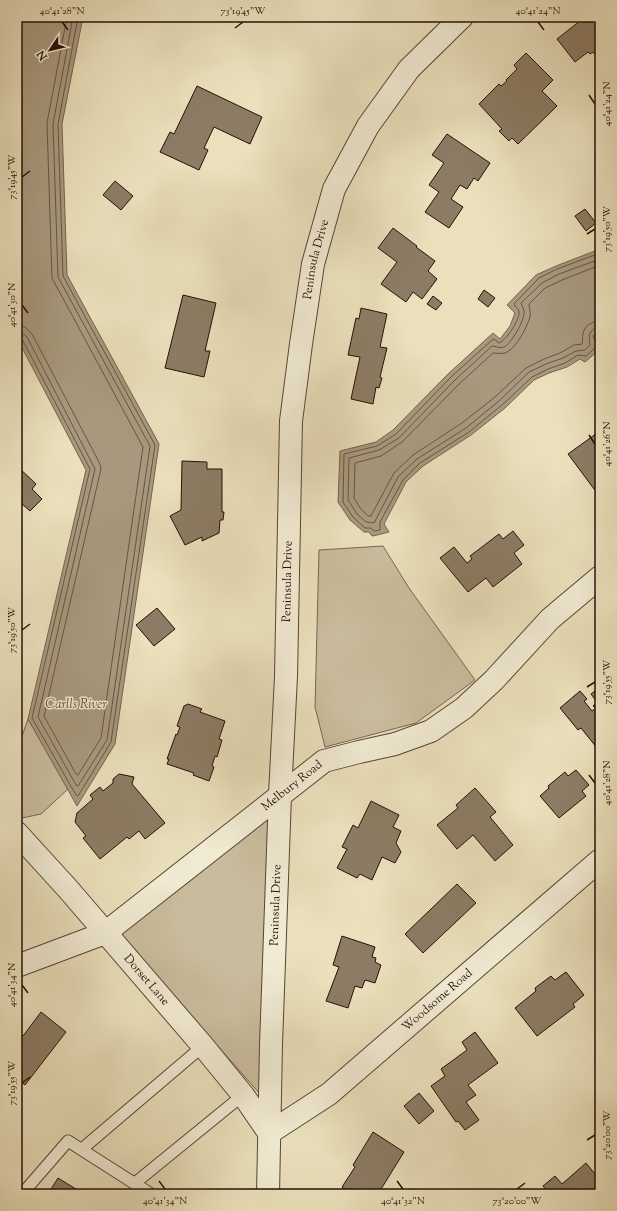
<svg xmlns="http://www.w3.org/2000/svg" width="617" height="1211" font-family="'Sorts Mill Goudy',serif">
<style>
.green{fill:#c9bc9d;stroke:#786652}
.water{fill:#a8997e;stroke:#74624e}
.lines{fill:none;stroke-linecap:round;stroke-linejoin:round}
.shore{stroke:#685442;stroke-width:1}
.building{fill:#8c7c65;stroke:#270f06}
.service-casing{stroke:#584334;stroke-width:13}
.minor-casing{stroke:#584334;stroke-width:24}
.service{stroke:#f1ebd3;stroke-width:11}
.minor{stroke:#f1ebd3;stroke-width:22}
.ticks{fill:none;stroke:#270f06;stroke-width:1.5}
.labels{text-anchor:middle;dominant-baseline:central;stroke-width:3;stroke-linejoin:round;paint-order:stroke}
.street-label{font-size:12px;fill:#270f06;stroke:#f1ebd3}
.water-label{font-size:13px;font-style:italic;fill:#614d3c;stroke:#f1ebd3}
.neatline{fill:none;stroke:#270f06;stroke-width:1.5}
.ticks-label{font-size:10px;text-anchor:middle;fill:#270f06}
</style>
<rect width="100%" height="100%" fill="#eae0bc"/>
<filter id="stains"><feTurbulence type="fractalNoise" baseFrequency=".005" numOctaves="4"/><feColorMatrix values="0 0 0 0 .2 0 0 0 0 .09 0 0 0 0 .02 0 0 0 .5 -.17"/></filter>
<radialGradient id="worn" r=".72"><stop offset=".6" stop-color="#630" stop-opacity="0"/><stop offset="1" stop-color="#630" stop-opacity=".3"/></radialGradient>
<g class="green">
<polygon points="383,546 409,588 475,680 416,723 325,747 315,707 319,550"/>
<polygon points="28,719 68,789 41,814 22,818 17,813 17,738 22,736"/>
<polygon points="269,817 260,1094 119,934"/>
</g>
<g class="water">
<polygon points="17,17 83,17 62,124 67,275 159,444 115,744 77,806 28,719 86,470 17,338"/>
<polygon points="600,249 600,335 597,337 600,349 585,362 580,359 567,367 549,373 534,380 505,408 471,435 423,466 406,482 384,524 389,532 373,536 371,535 369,532 364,532 350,520 338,502 340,451 376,442 393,430 448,374 493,333 500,339 510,326 515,313 507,305 536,275 556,266"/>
</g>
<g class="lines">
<g class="shore">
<path d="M600,253l-43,16 -18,9 -25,26c1,3 4,4 5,7 2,7 -13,30 -20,32l-5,-4 -2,1 -41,37 -55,57 -19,12 -33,8 -1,48 10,15 12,11h5l5,3 5,-1v-8l23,-42 17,-17 49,-31 33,-27 30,-28 16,-8 17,-6 13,-8 8,1 11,-10 -4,-10 3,-3 4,-1"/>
<path d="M600,259l-41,15 -17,9 -21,20c1,3 3,6 3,9 1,8 -13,32 -20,35 -4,2 -8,-1 -12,-1l-38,35 -55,57 -20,12 -30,8 -1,42 9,14 9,8 8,1 24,-46 19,-18 49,-31 33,-27 30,-29 17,-8 17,-6 13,-7 9,-1 5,-5c-2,-9 -1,-17 10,-18"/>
<path d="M600,265l-38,15 -17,8 -16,16c0,4 2,8 1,13 -3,10 -14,32 -25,36 -4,1 -8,0 -12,0l-35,32 -56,57 -21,14 -26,7 -1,35 7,11 7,7h3l23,-43 19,-18 49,-32 33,-26 31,-29 18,-9 16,-6 14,-8 8,-1c1,-3 0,-7 1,-10 1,-8 9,-13 17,-13"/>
<polyline points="17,326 25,327 32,334 99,462 101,468 100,473 44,716 76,774 78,775 101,738 143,447 52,278 47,123 67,17"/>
<polyline points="17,332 22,333 27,337 95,469 38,717 76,785 78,786 107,740 150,446 58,277 53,124 73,17"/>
<polyline points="17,337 20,337 22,339 90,469 32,718 76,795 78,796 111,742 155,445 63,276 58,124 78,17"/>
</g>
</g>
<g class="building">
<polygon points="585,17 600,17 600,62 593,52 590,54 588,52 575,62 557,39"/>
<polygon points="526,53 553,80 542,91 557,106 518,144 512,138 509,141 499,131 502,129 479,104 499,84 501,86 507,81 506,80 517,69 514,65"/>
<polygon points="197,86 262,117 250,144 214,127 204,148 208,150 199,170 160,152 170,132 174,134"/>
<polygon points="447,134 490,163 478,181 474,178 467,189 460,185 451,199 463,207 449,228 425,212 439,192 429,185 444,163 432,155"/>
<polygon points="115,181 133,196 121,210 103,195"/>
<polygon points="585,209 596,223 586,231 575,216"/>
<polygon points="393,228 417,246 416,247 435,261 428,271 437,279 422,299 413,292 406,302 381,284 397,262 378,248"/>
<polygon points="484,290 495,298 488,307 478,299"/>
<polygon points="183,295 216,303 205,351 210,351 204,377 165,368"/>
<polygon points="433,296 442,303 436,310 427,304"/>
<polygon points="361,308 387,314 380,347 387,348 380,377 382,378 379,388 376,387 373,404 351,399 360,357 348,355 356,318 359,319"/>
<polygon points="600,431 600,497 568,454"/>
<polygon points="182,461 207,462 207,469 222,469 222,512 224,512 223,520 220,520 219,533 202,541 202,537 185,545 170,516 181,510"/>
<polygon points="17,466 36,484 32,489 42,499 30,511 21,503 19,505 17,503"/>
<polygon points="513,531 524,545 514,553 522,564 493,587 486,578 468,592 440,558 454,547 467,563 472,559 470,556 499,534 503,539"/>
<polygon points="157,608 175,629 154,646 136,625"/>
<polygon points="600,687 600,746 597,748 581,728 578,730 560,708 580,691 587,699 584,701 592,711 596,708 593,706 597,702 591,694"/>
<polygon points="188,704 202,709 200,712 225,721 219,739 222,740 217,757 215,756 212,766 214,767 209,781 193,775 194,773 167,764 169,759 167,759 176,734 177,735 180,727 177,726 184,706"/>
<polygon points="576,770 589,785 582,791 586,796 559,818 540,796 549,788 548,786 565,772 568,776"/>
<polygon points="119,774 134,777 132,784 165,823 145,839 139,831 129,839 127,837 100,859 83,838 86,836 75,822 77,813 93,799 90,795 100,787 103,791 113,783 113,779"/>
<polygon points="475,788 496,812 490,817 513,845 495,861 473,835 457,849 437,825 458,808 456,805"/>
<polygon points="371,801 399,815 393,827 401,831 396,843 401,852 395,863 382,857 372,880 360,874 357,878 337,868 347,849 342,847 353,825 358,828"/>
<polygon points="457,884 476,903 423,953 405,934"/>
<polygon points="342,936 375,947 372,957 376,958 375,962 381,965 375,983 365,980 362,988 355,986 348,1008 326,1001 339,967 333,965"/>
<polygon points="566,972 584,995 573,1004 575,1007 537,1036 515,1008 536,991 535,988 551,976 555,980"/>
<polygon points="41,1012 66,1032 25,1085 17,1079 17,1032 23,1036"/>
<polygon points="475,1032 498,1063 468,1085 476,1095 466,1102 479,1120 465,1130 458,1121 456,1122 431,1086 445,1076 441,1069 467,1050 462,1042"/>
<polygon points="419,1093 434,1111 419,1124 404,1106"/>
<polygon points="373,1132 404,1152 378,1194 353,1194 342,1187 355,1167 353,1165"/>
<polygon points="586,1163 600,1180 600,1189 594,1194 548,1194 549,1193 543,1186 555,1176 562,1184"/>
<polygon points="58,1178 84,1194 48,1194"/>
</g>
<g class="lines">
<g class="service-casing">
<g id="service">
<polyline points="82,1149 203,1046"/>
<polyline points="135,1183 243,1095"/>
<polyline points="22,1194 68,1141 151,1194"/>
</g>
</g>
<g class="minor-casing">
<g id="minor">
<path id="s1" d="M17,833l51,56 135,157 40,49 26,38 60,-39 271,-234"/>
<path id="s2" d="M17,966l88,-33 219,-172 35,-9 36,-8 36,-13 33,-23 30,-28 56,-61 50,-42"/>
<path id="s3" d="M268,1194l3,-149 9,-250 6,-119 5,-255 10,-77 12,-80 21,-75 34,-63 41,-57 53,-52"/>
</g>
</g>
<use href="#service" class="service"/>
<use href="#minor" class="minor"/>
</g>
<path class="ticks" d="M62,22l6,8M538,22l6,8M235,28l8,-6M589,95l6,9M22,177l8,-6M587,234l8,-5M22,305l6,8M589,435l6,9M22,630l8,-6M587,687l8,-5M589,775l6,8M22,985l6,8M22,1083l8,-6M587,1140l8,-5M159,1181l6,8M397,1181l6,8M517,1189l8,-6"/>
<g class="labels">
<g class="street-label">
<text stroke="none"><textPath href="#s3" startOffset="937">Peninsula Drive</textPath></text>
<text stroke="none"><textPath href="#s3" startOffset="613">Peninsula Drive</textPath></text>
<text stroke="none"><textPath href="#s2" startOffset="332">Melbury Road</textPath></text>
<text stroke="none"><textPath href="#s3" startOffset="289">Peninsula Drive</textPath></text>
<text stroke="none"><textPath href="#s1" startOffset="196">Dorset Lane</textPath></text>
<text stroke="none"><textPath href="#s1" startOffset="607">Woodsome Road</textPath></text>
</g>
<g class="water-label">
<text x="76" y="705">Carlls River</text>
</g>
</g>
<rect width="617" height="1211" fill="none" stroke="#eae0bc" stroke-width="44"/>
<g transform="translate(50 50) rotate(235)" stroke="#f1ebd3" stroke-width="3" paint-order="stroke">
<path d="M0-3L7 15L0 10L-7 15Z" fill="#270f06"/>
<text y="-6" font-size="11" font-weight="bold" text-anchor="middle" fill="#270f06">N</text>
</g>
<rect x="22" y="22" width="573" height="1167" class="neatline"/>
<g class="ticks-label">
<text x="62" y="14">40°41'28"N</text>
<text x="243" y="14">73°19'45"W</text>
<text x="538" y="14">40°41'24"N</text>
<text transform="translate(606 104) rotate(-90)" y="4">40°41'24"N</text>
<text transform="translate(11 177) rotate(-90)" y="4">73°19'45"W</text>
<text transform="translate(606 229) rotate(-90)" y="4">73°19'50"W</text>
<text transform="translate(11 305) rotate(-90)" y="4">40°41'30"N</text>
<text transform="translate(606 444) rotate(-90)" y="4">40°41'26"N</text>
<text transform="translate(11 630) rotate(-90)" y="4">73°19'50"W</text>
<text transform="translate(606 682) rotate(-90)" y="4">73°19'55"W</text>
<text transform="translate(606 783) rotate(-90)" y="4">40°41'28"N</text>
<text transform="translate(11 985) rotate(-90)" y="4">40°41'34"N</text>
<text transform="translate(11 1083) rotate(-90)" y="4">73°19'55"W</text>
<text transform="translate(606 1135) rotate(-90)" y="4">73°20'00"W</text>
<text x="165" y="1204">40°41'34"N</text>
<text x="403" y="1204">40°41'32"N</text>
<text x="517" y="1204">73°20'00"W</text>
</g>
<rect width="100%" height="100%" filter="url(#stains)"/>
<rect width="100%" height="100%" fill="url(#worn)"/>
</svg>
